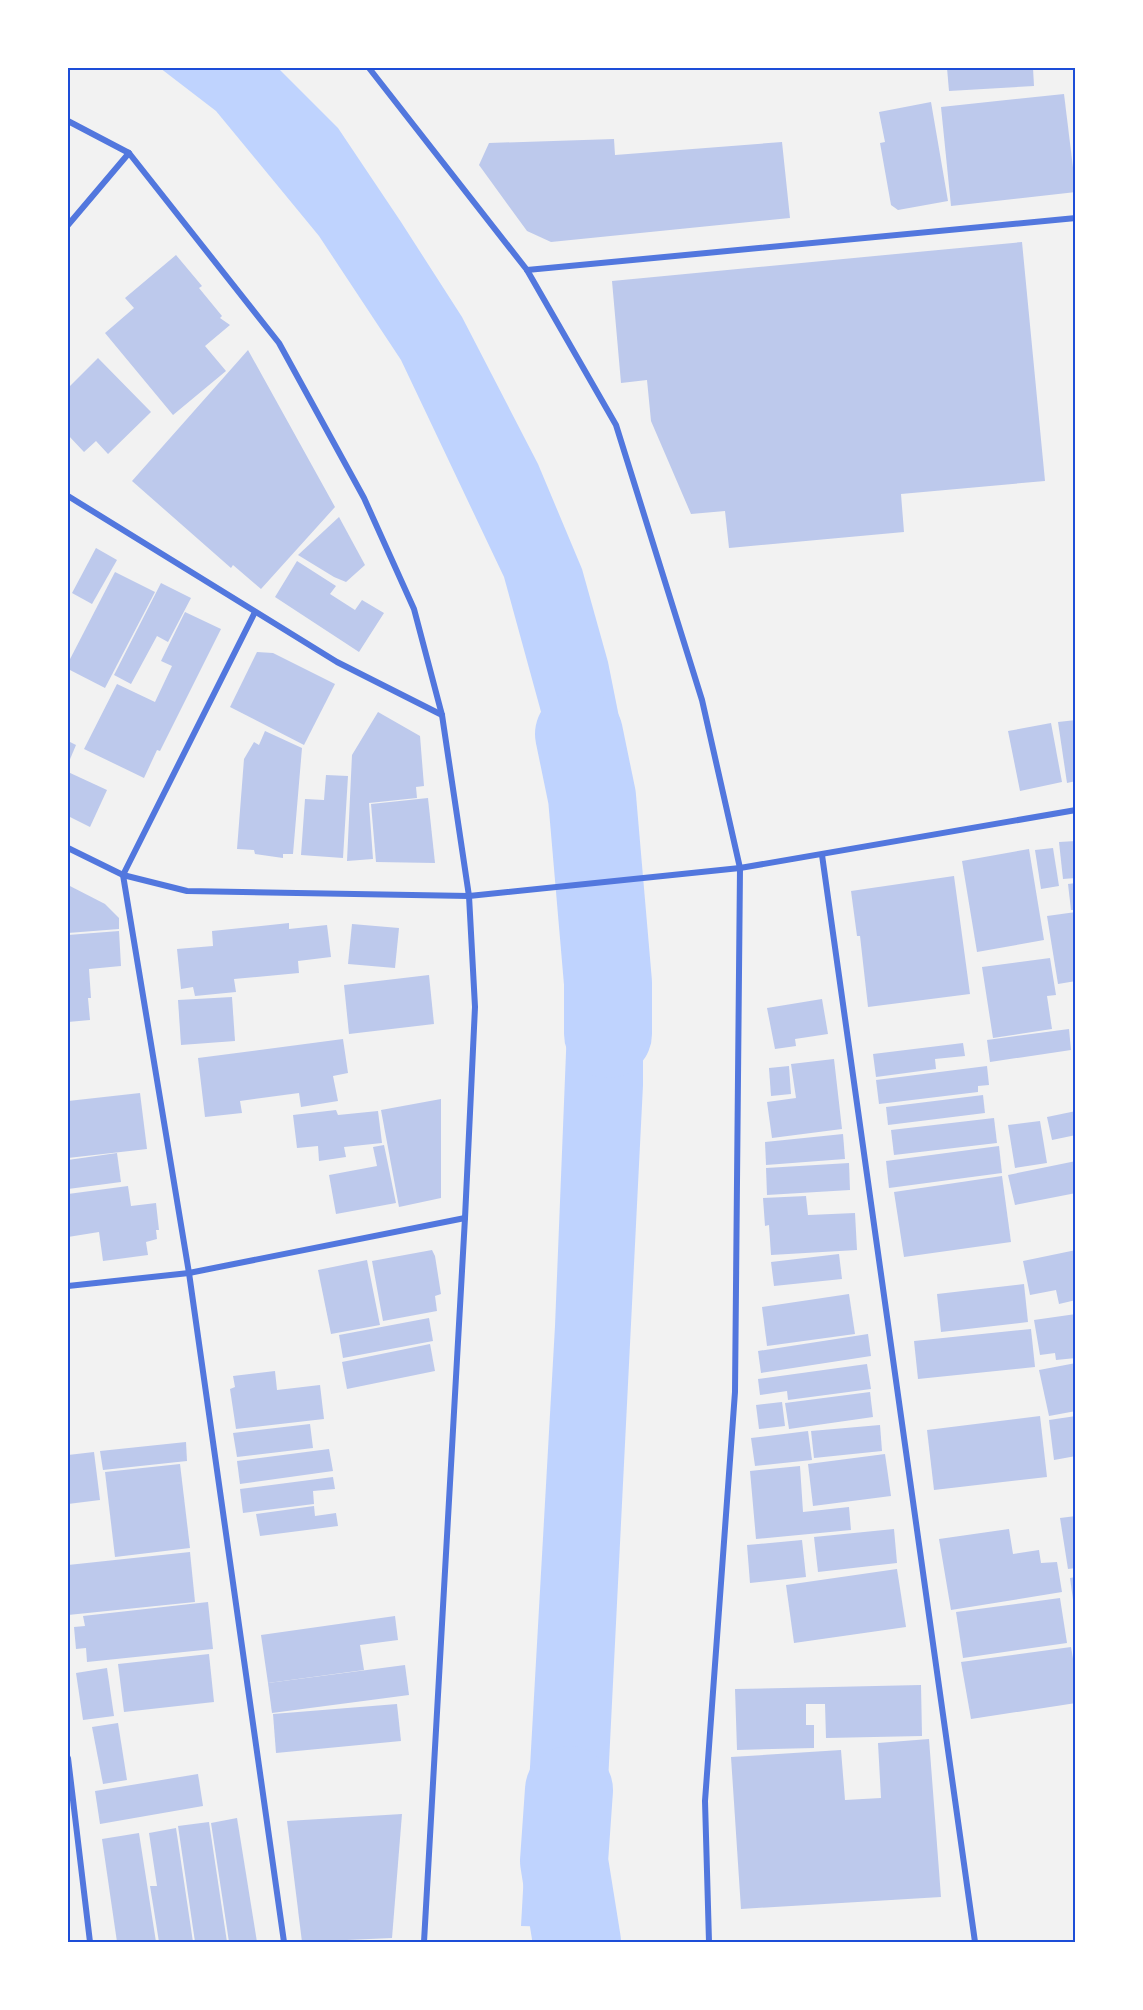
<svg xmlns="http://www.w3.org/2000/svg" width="1143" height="2010" font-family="Mulish,sans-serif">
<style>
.water{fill:#bfd3fe}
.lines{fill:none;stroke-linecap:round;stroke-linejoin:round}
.river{stroke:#bfd3fe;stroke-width:88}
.building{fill:#bdc9ec}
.minor{stroke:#5277de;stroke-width:6}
.neatline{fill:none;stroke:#1d4ed8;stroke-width:2}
</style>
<rect width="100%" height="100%" fill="#f2f2f2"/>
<g class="water">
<polygon points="160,68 278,68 338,128 401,222 462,317 538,464 582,569 608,662 628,762 633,849 560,858 546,730 504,577 401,360 319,236 216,111"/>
<polygon points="643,907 643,1085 601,1922 581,1922 574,1913 560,1911 556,1927 521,1926 555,1326 568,1003 561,914"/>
</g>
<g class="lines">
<g class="river">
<polyline points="579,734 592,797 608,983 608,1034"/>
<polyline points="569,1790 564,1861 577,1942"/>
</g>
</g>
<g class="building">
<polygon points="947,68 1033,68 1034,86 949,91"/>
<polygon points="1064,94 1076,192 951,206 941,107"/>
<polygon points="931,102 948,201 898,210 891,205 880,143 885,142 879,112"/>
<polygon points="614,139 615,155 782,142 790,218 551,242 527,231 479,165 489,143"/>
<polygon points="1022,242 1045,481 901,494 904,532 729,548 725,511 691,514 651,421 647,380 621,383 612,281"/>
<polygon points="176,255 202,286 199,288 222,316 220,318 230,325 205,346 226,371 173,415 105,333 134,308 125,298"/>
<polygon points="248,350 335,507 261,589 233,565 231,568 132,481"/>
<polygon points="98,358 151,412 108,454 96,441 84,452 68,435 68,388"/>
<polygon points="339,517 365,565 346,582 334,577 298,555"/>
<polygon points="96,548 117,560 92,604 72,593"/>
<polygon points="297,561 336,586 330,594 355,610 362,600 384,613 359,652 275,597"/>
<polygon points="115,572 155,592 105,688 68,669 68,663"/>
<polygon points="161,583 191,598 168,642 157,636 131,684 114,675"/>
<polygon points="185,612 221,629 160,751 157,750 144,778 84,749 117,684 155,702 172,666 161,661"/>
<polygon points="257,652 273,653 335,684 304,745 230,707"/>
<polygon points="378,712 420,736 424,786 416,787 417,798 369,803 373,859 347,861 352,755"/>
<polygon points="1076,720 1076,781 1067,783 1058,722"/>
<polygon points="1051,723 1062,782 1020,791 1008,731"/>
<polygon points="265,731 302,748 293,854 283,854 283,858 255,854 254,850 237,849 244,759 254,742 259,745"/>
<polygon points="68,741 76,745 68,764"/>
<polygon points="68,772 107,790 90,827 68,816"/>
<polygon points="326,775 348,776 343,858 301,855 305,799 324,800"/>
<polygon points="428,798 435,863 376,862 371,804"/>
<polygon points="1076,841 1076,878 1063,879 1059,842"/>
<polygon points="1053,848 1059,886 1041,889 1035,850"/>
<polygon points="1029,849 1044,940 977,952 962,861"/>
<polygon points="954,876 970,994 868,1007 860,936 857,936 851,891"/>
<polygon points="1076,883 1076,910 1071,910 1068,884"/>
<polygon points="68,885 105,904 119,918 119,929 68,933"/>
<polygon points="1076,912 1076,981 1058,984 1047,916"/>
<polygon points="289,923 289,929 327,925 331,957 298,961 299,973 234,979 236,992 195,996 193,987 181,989 177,949 213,946 212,931"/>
<polygon points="352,924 399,928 395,968 348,964"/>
<polygon points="119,931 121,966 89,969 91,998 88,998 90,1020 68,1022 68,935"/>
<polygon points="1050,958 1056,995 1047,996 1052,1029 993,1038 982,967"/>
<polygon points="429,975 434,1024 349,1034 344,985"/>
<polygon points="232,997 235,1041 181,1045 178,1000"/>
<polygon points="822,999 828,1034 795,1039 796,1046 775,1049 767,1008"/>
<polygon points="1069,1029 1071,1050 990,1062 987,1040"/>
<polygon points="343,1039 348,1073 333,1076 338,1101 301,1107 299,1093 240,1101 242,1113 205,1117 198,1058"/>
<polygon points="963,1043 965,1056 935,1059 936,1069 876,1077 873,1054"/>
<polygon points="834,1059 842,1129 772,1138 767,1102 796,1098 791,1064"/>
<polygon points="789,1066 791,1094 771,1096 769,1068"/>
<polygon points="987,1066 989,1085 978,1086 978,1092 879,1104 876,1080"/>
<polygon points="140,1093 147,1149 68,1158 68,1101"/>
<polygon points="983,1095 985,1113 888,1125 886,1107"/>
<polygon points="441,1099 441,1198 399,1207 381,1110"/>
<polygon points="336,1110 338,1115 378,1111 382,1143 344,1147 346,1157 319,1161 318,1146 297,1148 293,1115"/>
<polygon points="1076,1111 1076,1135 1052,1140 1047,1117"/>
<polygon points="994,1118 997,1143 894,1155 891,1130"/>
<polygon points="1040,1121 1047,1163 1015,1168 1008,1125"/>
<polygon points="843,1134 845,1159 766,1165 765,1142"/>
<polygon points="384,1145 396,1203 336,1214 329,1175 377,1166 373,1147"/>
<polygon points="999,1146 1002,1173 889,1188 886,1161"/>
<polygon points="117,1153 121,1182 68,1189 68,1160"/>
<polygon points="1076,1161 1076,1193 1015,1205 1008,1175"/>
<polygon points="849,1163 850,1190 767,1195 766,1168"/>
<polygon points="1002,1176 1011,1242 904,1257 894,1192"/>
<polygon points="128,1186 131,1206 156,1203 159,1230 156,1230 157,1239 146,1242 148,1255 103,1261 99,1232 68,1237 68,1194"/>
<polygon points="806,1196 808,1215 855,1213 857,1250 771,1255 769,1225 765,1226 763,1198"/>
<polygon points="432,1250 435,1256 441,1294 435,1296 437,1311 383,1321 372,1261"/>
<polygon points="1076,1250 1076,1300 1059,1304 1056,1290 1030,1295 1023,1261"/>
<polygon points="839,1254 842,1279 774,1286 771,1262"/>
<polygon points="367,1260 380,1325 331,1334 318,1270"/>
<polygon points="1024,1284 1028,1322 941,1332 937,1294"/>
<polygon points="849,1294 855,1334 767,1346 762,1307"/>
<polygon points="1076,1314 1076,1358 1056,1360 1055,1353 1040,1355 1034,1320"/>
<polygon points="429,1318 433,1341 343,1358 339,1335"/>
<polygon points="1031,1329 1035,1367 918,1379 914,1341"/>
<polygon points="868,1334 871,1356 761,1373 758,1351"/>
<polygon points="430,1344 435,1371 347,1389 342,1362"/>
<polygon points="1076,1363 1076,1411 1049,1416 1039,1370"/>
<polygon points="867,1364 871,1389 788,1400 787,1391 760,1395 758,1379"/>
<polygon points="275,1371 277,1390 320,1385 324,1419 236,1429 230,1389 235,1387 233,1376"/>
<polygon points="870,1392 873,1417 789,1429 785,1403"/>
<polygon points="782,1402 785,1426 759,1429 756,1405"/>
<polygon points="1040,1416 1047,1477 934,1490 927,1430"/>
<polygon points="1076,1416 1076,1456 1054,1460 1049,1420"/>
<polygon points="310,1424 313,1448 237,1457 233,1433"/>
<polygon points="880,1425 882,1451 814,1458 811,1431"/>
<polygon points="808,1431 812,1460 755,1466 751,1438"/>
<polygon points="186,1442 187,1461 103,1470 100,1451"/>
<polygon points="329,1449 333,1471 240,1484 237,1461"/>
<polygon points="94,1452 100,1500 68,1504 68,1455"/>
<polygon points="885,1454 891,1496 813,1506 808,1464"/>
<polygon points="180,1464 190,1548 115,1557 105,1472"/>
<polygon points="800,1466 803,1512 849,1507 851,1530 756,1539 750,1471"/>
<polygon points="333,1477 335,1489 313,1491 314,1504 243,1513 240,1489"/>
<polygon points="314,1506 315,1516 336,1513 338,1526 260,1536 256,1514"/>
<polygon points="1076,1516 1076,1568 1068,1569 1060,1518"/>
<polygon points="894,1529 897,1563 818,1572 814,1537"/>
<polygon points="1009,1529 1013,1554 1039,1550 1041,1563 1057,1562 1062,1592 951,1610 939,1539"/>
<polygon points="802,1540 806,1577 750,1583 747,1545"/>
<polygon points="190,1552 195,1602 68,1615 68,1565"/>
<polygon points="897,1569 906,1627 794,1643 786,1585"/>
<polygon points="1076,1577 1076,1606 1074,1607 1070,1578"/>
<polygon points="1060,1598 1067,1643 963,1658 956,1612"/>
<polygon points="208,1602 213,1649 87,1662 86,1648 76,1649 74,1627 85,1626 83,1616"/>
<polygon points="395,1616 398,1640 360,1645 364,1670 268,1683 261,1635"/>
<polygon points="1071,1647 1076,1676 1076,1703 971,1719 961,1662"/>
<polygon points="209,1654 214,1702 124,1712 118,1664"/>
<polygon points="405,1665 409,1695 272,1713 268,1683"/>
<polygon points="107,1668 114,1716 83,1720 76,1673"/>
<polygon points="921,1685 922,1736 826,1738 825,1704 806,1704 806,1725 814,1725 814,1748 737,1750 735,1689"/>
<polygon points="397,1704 401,1741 276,1753 273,1714"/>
<polygon points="118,1723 127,1780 103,1784 92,1727"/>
<polygon points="929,1739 941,1897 741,1909 731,1757 841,1750 845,1800 881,1798 878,1743"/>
<polygon points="198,1774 203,1806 100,1824 95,1791"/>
<polygon points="402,1814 392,1938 302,1942 287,1821"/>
<polygon points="237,1818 257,1942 229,1942 211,1823"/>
<polygon points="209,1822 227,1942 195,1942 178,1826"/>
<polygon points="176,1828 193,1942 159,1942 150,1886 157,1886 149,1833"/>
<polygon points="139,1833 156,1942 117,1942 102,1839"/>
</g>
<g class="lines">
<g class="minor">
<polyline points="369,68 527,270 616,425 702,700 740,868 735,1392 705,1801 709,1942"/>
<polyline points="68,121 129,153 279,343 364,498 414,609 442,715 469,896 475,1007 465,1218 424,1942"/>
<polyline points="68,225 129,153"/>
<polyline points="527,270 1076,218"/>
<polyline points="68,496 337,662 442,715"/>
<polyline points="255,612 123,875 189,1273 284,1942"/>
<polyline points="68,848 123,875 187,891 469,896 740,868 1076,810"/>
<polyline points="822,855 975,1942"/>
<polyline points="68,1286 189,1273 465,1218"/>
<polyline points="68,1758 90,1942"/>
</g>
</g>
<rect width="1143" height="2010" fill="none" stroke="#ffffff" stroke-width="138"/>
<rect x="69" y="69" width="1005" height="1872" class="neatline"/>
</svg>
